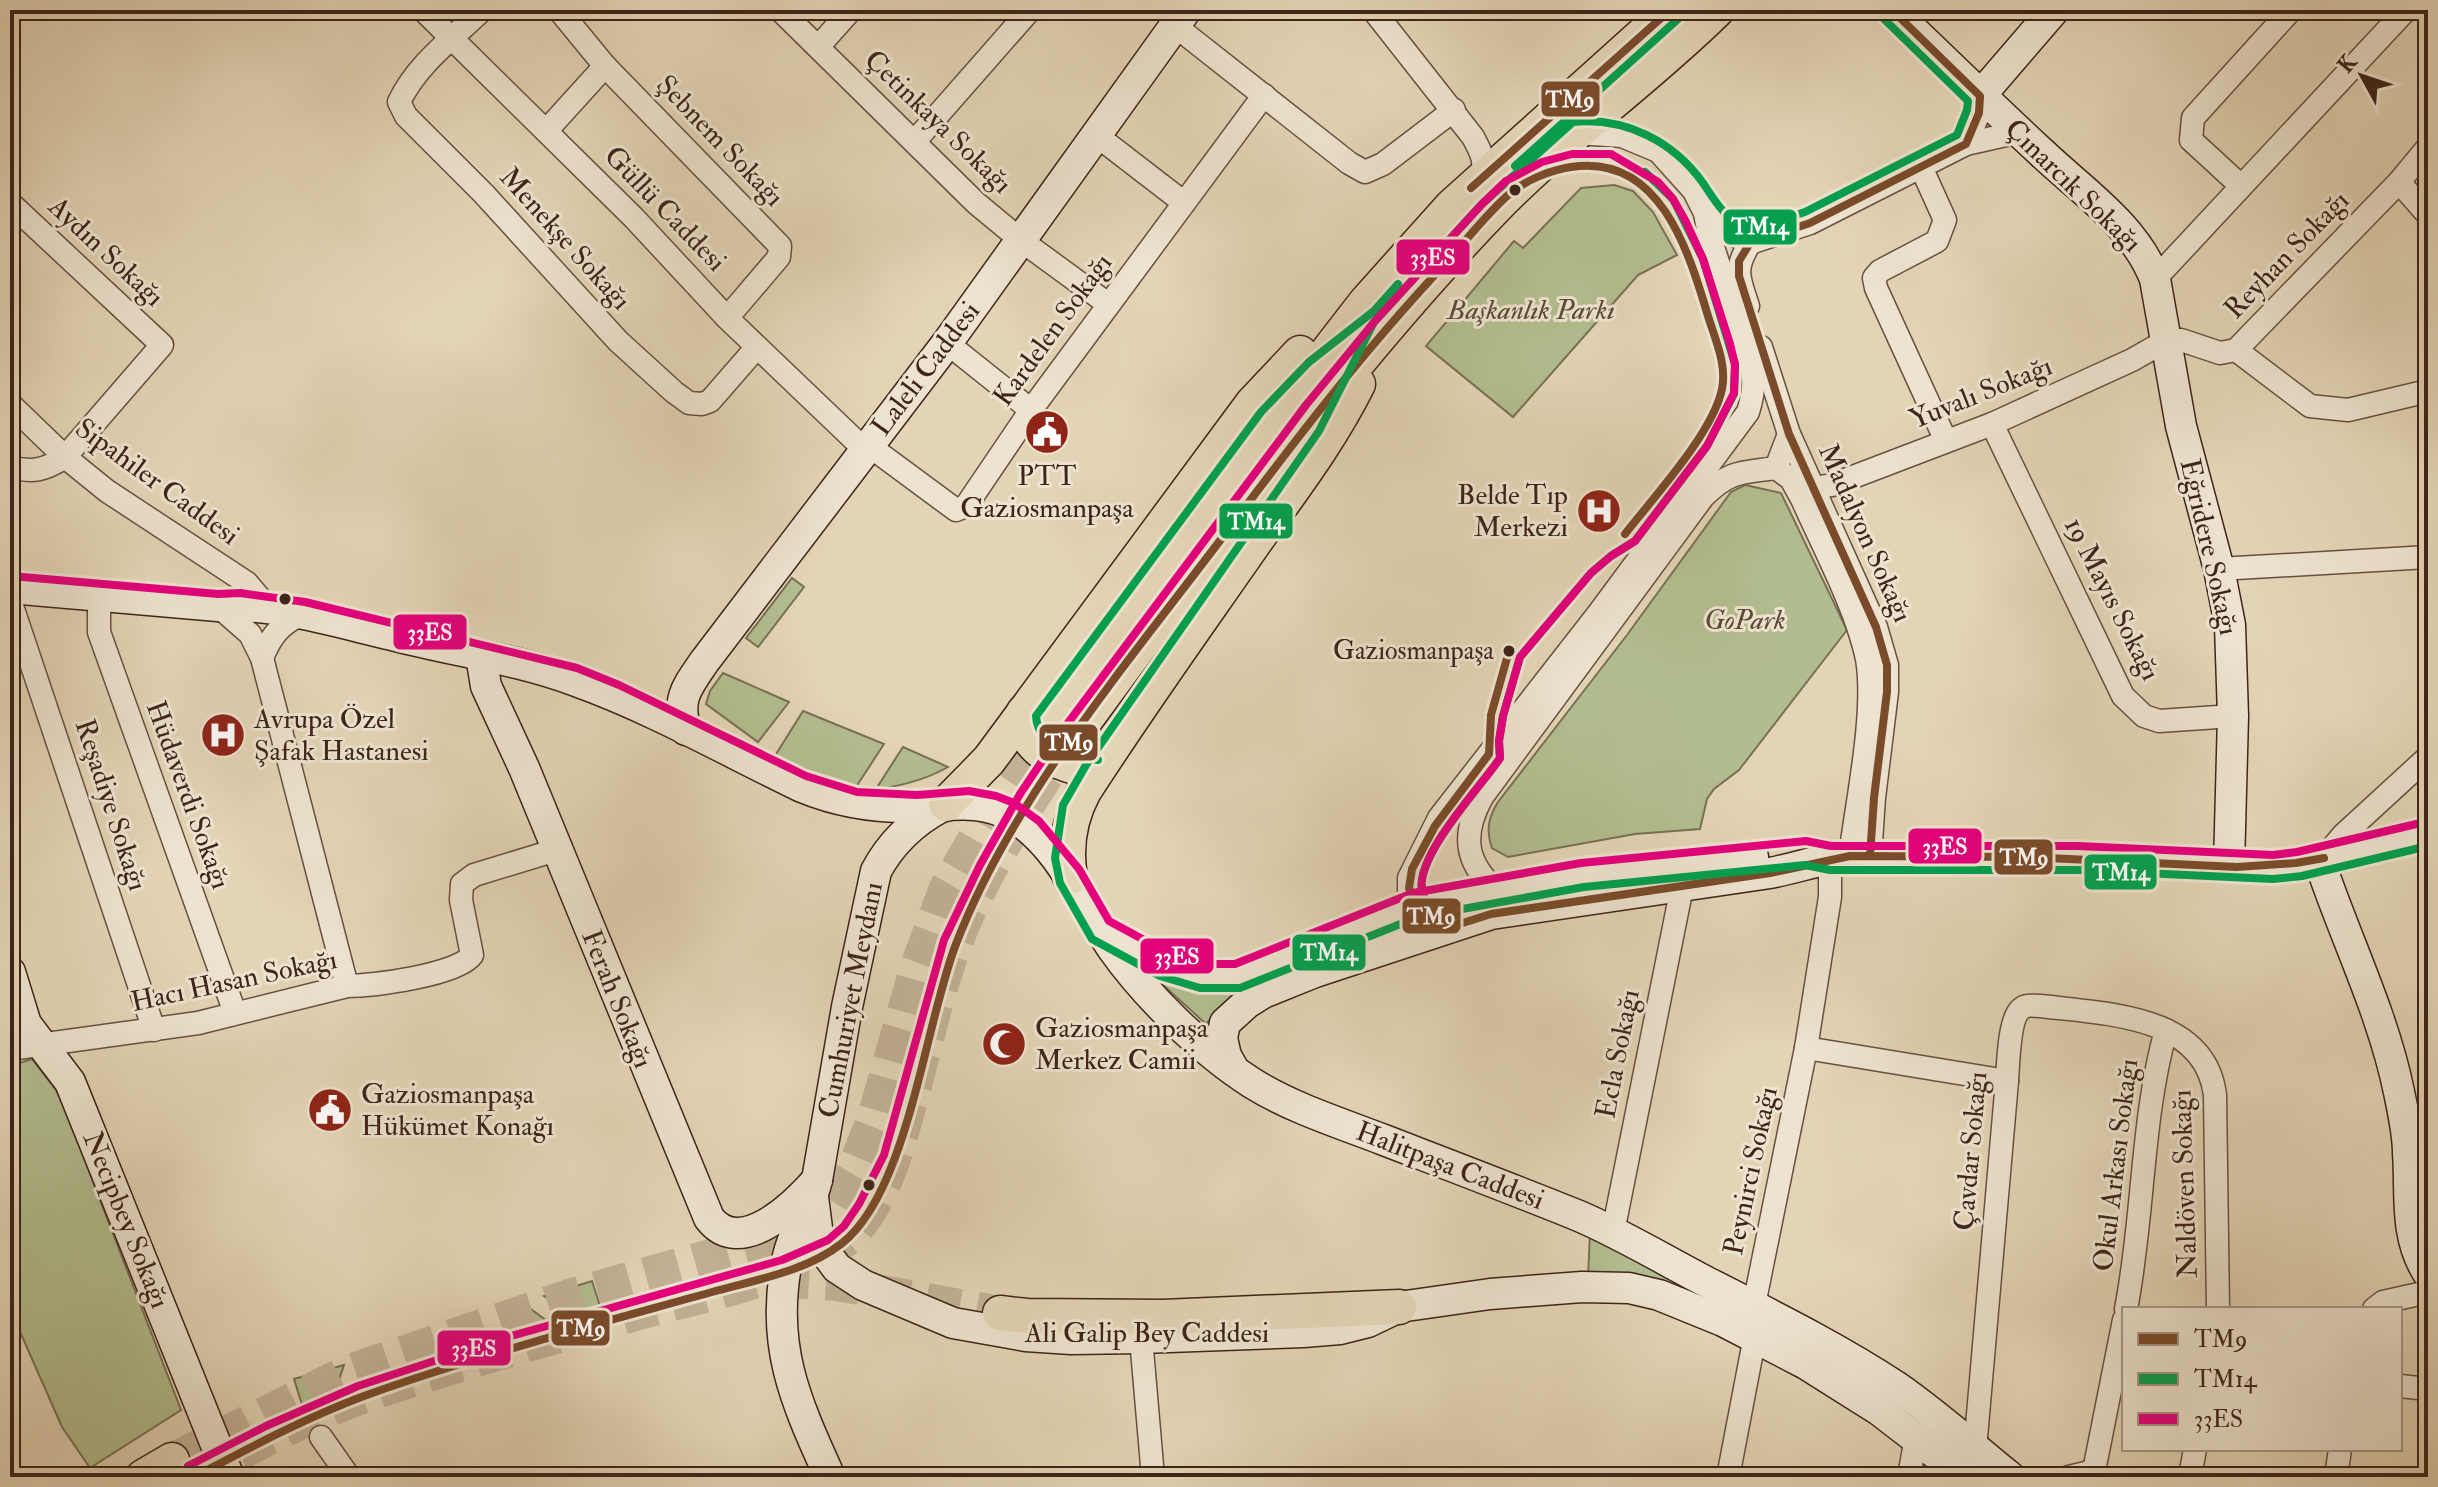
<svg xmlns="http://www.w3.org/2000/svg" width="2438" height="1487" font-family="'IM FELL Double Pica',serif">
<style>
.green{fill:#b2bd8f;stroke:#787054;stroke-width:2}
.lines{fill:none;stroke-linecap:round;stroke-linejoin:round}
.primary-tunnel{stroke:#c2b196;stroke-width:34;stroke-dasharray:34 17;stroke-linecap:butt}
.street-casing{stroke:#675041;stroke-width:25}
.secondary-casing{stroke:#3e241a;stroke-width:33}
.primary-casing{stroke:#3e241a;stroke-width:37}
.street{stroke:#ede3cf;stroke-width:22}
.secondary{stroke:#ede3cf;stroke-width:30}
.primary{stroke:#e3d4b5;stroke-width:34}
.bus-1-casing{stroke:#ede3cf;stroke-width:14}
.bus-2-casing{stroke:#ede3cf;stroke-width:14}
.bus-3-casing{stroke:#ede3cf;stroke-width:14}
.bus-1{stroke:#7a4b2a;stroke-width:8}
.bus-2{stroke:#03a04e;stroke-width:8}
.bus-3{stroke:#e5007d;stroke-width:8}
.bus-dot{fill:#3e241a;stroke:#ede3cf;stroke-width:3}
.labels{text-anchor:middle;dominant-baseline:central;stroke-width:6;stroke-linejoin:round;paint-order:stroke}
.bus-label{font-size:26px;fill:#3e241a;stroke:#ede3cf;text-anchor:end}
.street-label{font-size:28px;fill:#3e241a;stroke:#ede3cf}
.park-label{font-size:28px;font-style:italic;fill:#5b4a37;stroke:#ede3cf}
.poi-label{font-size:28px;fill:#3e241a;stroke:#ede3cf;text-anchor:start}
.line-badge{stroke:#ede3cf;stroke-width:3}
.badge-label{font-size:22px;text-anchor:middle;font-weight:bold;fill:#fff}
</style>
<rect width="100%" height="100%" fill="#e3d4b5"/>
<filter id="stains"><feTurbulence type="fractalNoise" baseFrequency=".0025" numOctaves="4"/><feColorMatrix values="0 0 0 0 .2 0 0 0 0 .09 0 0 0 0 .02 0 0 0 .5 -.17"/></filter>
<radialGradient id="worn" r=".72"><stop offset=".6" stop-color="#630" stop-opacity="0"/><stop offset="1" stop-color="#630" stop-opacity=".3"/></radialGradient>
<g class="green">
<polygon points="1614,185 1633,191 1653,212 1677,255 1638,275 1513,417 1426,346 1514,241 1523,248 1581,188"/>
<path d="M1745,485l36,8 66,137 -108,140 -25,19 -7,10 -7,30 -65,5 -127,23 -16,-9c-6,-17 -4,-30 6,-46l129,-167 104,-143z"/>
<polygon points="792,578 804,587 758,647 746,638"/>
<polygon points="723,673 789,702 758,742 706,704 710,691"/>
<polygon points="803,711 884,744 856,787 829,782 773,759"/>
<path d="M903,747l45,20c-23,13 -46,19 -72,22z"/>
<polygon points="1168,977 1235,985 1235,996 1223,1005 1206,1024 1162,984"/>
<polygon points="32,1059 56,1090 65,1109 181,1410 90,1468 62,1427 10,1309 10,1066"/>
<polygon points="1590,1232 1692,1286 1688,1295 1588,1278"/>
<polygon points="592,1281 605,1321 585,1326 544,1296"/>
<polygon points="524,1304 566,1335 517,1352 503,1311"/>
<polygon points="344,1365 327,1415 307,1421 294,1379"/>
</g>
<g class="lines">
<g class="primary-tunnel">
<polyline points="775,1280 837,1284 1000,1313"/>
<polyline points="172,1460 347,1372 572,1295 771,1239 809,1223 832,1205 852,1172 873,1121 917,966 946,888 1001,793 1049,722"/>
<path d="M194,1477c56,-29 112,-60 171,-81 89,-31 180,-56 271,-82 55,-16 180,-40 216,-80 33,-35 46,-86 58,-131 15,-52 26,-107 45,-158 28,-74 74,-142 117,-208"/>
</g>
<g class="street-casing">
<g id="street">
<polyline points="423,10 634,218 727,318 864,449"/>
<path d="M482,10c-30,29 -65,54 -83,92l7,14 78,78 134,147 56,51 15,11 13,1 8,-3 47,-54"/>
<polyline points="559,10 605,66 780,246 779,257 727,318"/>
<polyline points="780,10 976,203 1022,241 1108,304"/>
<path d="M1373,10l100,127c8,15 14,25 8,42"/>
<polyline points="1174,25 1349,163 1365,172 1383,164 1454,110"/>
<polyline points="818,47 851,10"/>
<polyline points="547,130 605,66"/>
<polyline points="1096,135 1183,202"/>
<polyline points="915,141 1030,10"/>
<polyline points="1966,144 1979,113 1980,96"/>
<polyline points="1921,167 1945,220 1937,241 1880,271 1874,278 1876,288 1946,441"/>
<polyline points="2399,182 2428,215"/>
<polyline points="2241,186 2191,140 2193,118 2291,10"/>
<path d="M10,203l152,142 -97,112c-20,13 -32,16 -55,10"/>
<polyline points="1705,213 1718,227 1750,243"/>
<polyline points="1750,243 1810,223 1966,144 2019,132"/>
<polyline points="2155,279 2406,10"/>
<path d="M1748,306c-9,-28 -15,-36 2,-63"/>
<polyline points="947,343 1031,410"/>
<polyline points="1761,347 1789,434 1876,627 1887,665 1887,692 1874,798 1870,856"/>
<polyline points="2236,350 2310,406 2348,410 2428,391"/>
<polyline points="10,404 65,457 107,491 247,583 269,609"/>
<polyline points="1992,424 2123,696 2144,716 2159,721 2233,716"/>
<polyline points="868,445 956,510 966,506 1031,410 1264,95"/>
<path d="M1776,468l15,11 11,20c21,47 55,111 65,160 9,53 -10,142 -17,197"/>
<polyline points="1814,488 1832,485 1992,424 2132,360 2167,340 2181,340 2220,353 2236,350 2399,182 2428,147"/>
<polyline points="2219,569 2428,557"/>
<polyline points="103,596 99,612 99,632 235,1013"/>
<polyline points="10,600 154,1030"/>
<polyline points="218,606 250,634 262,658 347,986"/>
<path d="M262,658c9,-22 18,-34 40,-44"/>
<polyline points="2324,858 2343,835 2428,757"/>
<path d="M1497,891c-33,-29 -35,-57 -15,-94l221,-300c27,-27 38,-24 73,-29l13,-34"/>
<path d="M1415,905l-6,-11v-16l30,-60 159,-204 150,-202c7,-22 7,-37 0,-59l-39,-118 -4,-22 -11,-22 -36,-40 -36,-15 -45,-3"/>
<polyline points="1806,1048 2007,1081"/>
<path d="M10,1049l188,-26 149,-37c25,0 111,-11 125,-31l-11,-55 1,-16 12,-9 82,-25"/>
<polyline points="1613,1232 1682,887"/>
<polyline points="1754,1305 1806,1048 1830,897 1830,858"/>
<path d="M2126,1309c18,-92 15,-189 40,-279"/>
<polyline points="2374,1309 2383,1302 2428,1292"/>
<polyline points="1141,1338 1153,1477"/>
<polyline points="2400,1386 2428,1389"/>
<polyline points="321,1437 349,1477"/>
<path d="M1975,1449l32,-368c1,-15 2,-63 14,-72 5,-5 13,-3 20,-3 63,8 164,8 174,89l3,214"/>
<polyline points="2094,1471 2124,1320"/>
<polyline points="1728,1477 1755,1336"/>
<polyline points="1909,1477 1916,1437"/>
<polyline points="2069,1477 2094,1471"/>
<polyline points="2190,1477 2195,1449"/>
<polyline points="2336,1477 2340,1449"/>
</g>
</g>
<g class="secondary-casing">
<g id="secondary">
<path d="M1892,10c50,48 99,96 150,143 40,38 93,73 113,126l26,147 38,143 11,56 3,91 -4,150"/>
<polyline points="1980,96 2054,10"/>
<path d="M10,588l208,18c58,-3 118,16 174,29 61,16 125,24 184,46 78,28 151,70 226,106 36,15 73,21 113,20 34,-1 66,-9 98,10 48,29 69,87 99,131 33,47 91,104 140,135 40,25 88,40 132,57 65,25 131,50 195,76 42,18 82,42 122,63 66,34 134,67 196,108 39,27 76,60 113,90"/>
<path d="M481,656l5,30 38,82 185,450c31,41 85,-12 108,-38"/>
<path d="M686,730c-10,-31 1,-43 18,-68l243,-319 239,-333"/>
<path d="M2324,858l1,19c25,71 59,141 74,215 4,20 9,41 9,61 3,41 -4,83 20,120"/>
<polyline points="1108,934 1165,965 1185,971 1201,976 1237,976 1415,905 1582,875 1753,857"/>
<polyline points="10,972 26,1024 70,1082 229,1477"/>
<path d="M1234,1070l-8,-14 -4,-18 3,-15 22,-20 16,-10 52,-21 176,-58 279,-41c27,-5 53,-15 80,-17l228,2 195,9 26,-3 129,-30"/>
<polyline points="813,1197 819,1244 837,1268 863,1285 953,1323 1026,1336 1071,1339 1141,1338 1303,1332 1340,1329 1368,1322 1399,1307 1490,1294 1582,1287 1629,1288 1659,1295 1723,1321 1806,1364 1879,1410 1966,1477"/>
<path d="M830,1477c-35,-77 -61,-134 -42,-221 6,-27 23,-49 29,-76l30,-173 29,-136c15,-28 37,-49 65,-64"/>
</g>
</g>
<g class="primary-casing">
<g id="primary">
<path d="M1024,712c-3,41 39,54 72,60"/>
<polyline points="1052,719 1147,585 1366,302 1451,207 1670,10"/>
<path d="M1075,734c132,-179 262,-361 416,-522 70,-73 154,-131 226,-202"/>
<polyline points="946,804 989,760 1252,404 1300,353"/>
<path d="M1070,877c-5,-30 0,-60 14,-86 54,-84 113,-166 170,-248 37,-52 75,-101 104,-159"/>
<polyline points="1000,1313 1027,1316 1163,1317 1399,1307"/>
<polyline points="143,1477 172,1460"/>
</g>
</g>
<use href="#street" class="street"/>
<use href="#secondary" class="secondary"/>
<use href="#primary" class="primary"/>
<g class="bus-1-casing">
<g id="bus-1">
<polyline points="1471,188 1670,10"/>
<polyline points="1509,651 1491,715 1489,754 1435,826 1412,869 1409,888 1414,903 1426,913 1450,927 1491,914 1770,873 1850,856 2028,857 2237,867 2296,863 2324,858"/>
<polyline points="1870,856 1874,798 1887,692 1887,665 1876,627 1789,434 1739,276 1739,261 1750,243 1810,223 1966,144 1979,113 1980,96 1892,10"/>
<path d="M194,1477c55,-29 111,-59 170,-81 47,-17 95,-32 143,-46 68,-21 137,-39 205,-58 42,-12 93,-20 129,-48 67,-51 84,-221 115,-300 57,-149 180,-291 275,-418 68,-91 136,-179 214,-262 19,-21 47,-57 68,-73 16,-12 38,-21 58,-24 88,-14 117,82 137,149 7,23 19,48 14,73 -9,44 -69,109 -97,145"/>
</g>
</g>
<g class="bus-2-casing">
<g id="bus-2">
<path d="M1884,19l84,82 -1,9 -10,25 -152,77 -55,18c-24,-10 -33,-26 -47,-47 -30,-42 -78,-66 -130,-61l-91,82 -108,118 -55,109 -233,334 -23,40 -8,53 5,25 32,56 68,37 40,12h40l178,-71 166,-30 221,-22 25,5h248l195,9 29,-3 126,-30"/>
<polyline points="1515,166 1678,19"/>
<path d="M1098,760c-26,-5 -60,-13 -62,-44l225,-304 48,-50 65,-51 24,-27"/>
<path d="M1424,897c-17,-34 58,-111 76,-139l-1,-17 4,-25 17,-59 71,-84 20,-17 24,-15 72,-95 27,-52 1,-30 -32,-105 -30,-60 -28,-27"/>
</g>
</g>
<g class="bus-3-casing">
<g id="bus-3">
<polyline points="11,576 218,594 240,593 305,602 577,668 619,685 806,776 857,792 917,795 969,791 996,796 1014,803 1039,821 1079,869 1109,921 1170,954 1203,964 1235,964 1413,893 1581,863 1806,841 1831,846 2078,846 2273,855 2297,852 2425,822"/>
<path d="M188,1466l78,-40 92,-40 146,-48 278,-78 46,-20 16,-14 15,-22 25,-49 60,-215 36,-75 40,-71 45,-67 241,-322 69,-84 107,-117 24,-23 36,-19 30,-8h39l47,28 15,17 12,21 18,39 27,85 5,21 -1,28 -27,53 -72,95 -24,15 -20,17 -71,84 -17,59 -4,25 1,17c-18,28 -93,105 -76,139"/>
</g>
</g>
<use href="#bus-1" class="bus-1"/>
<use href="#bus-2" class="bus-2"/>
<use href="#bus-3" class="bus-3"/>
</g>
<defs>
<g id="civic-disc" transform="scale(2.3)"><circle r="9.5" fill="#8f2418" stroke="#ede3cf"/><path d="M-.6-6.5H3V-4.5H.6V-3L4-1V1h2V6H-6V1h2V-1L-.6-3ZM-1.2 2.5V6h2.4V2.5Z" fill="#fff"/></g>
<g id="hospital-disc" transform="scale(2.3)"><circle r="9.5" fill="#8f2418" stroke="#ede3cf"/><path d="M-5-5h3v3.5h4V-5h3V5h-3V1.5h-4V5h-3Z" fill="#fff"/></g>
<g id="mosque-disc" transform="scale(2.3)"><circle r="9.5" fill="#8f2418" stroke="#ede3cf"/><path d="M3.5-4.9A6 6 0 1 0 3.5 4.9A5 5 0 1 1 3.5-4.9Z" fill="#fff"/></g>
</defs>
<g fill-rule="evenodd">
<use href="#civic-disc" x="1047" y="432"/>
<use href="#hospital-disc" x="1599" y="511"/>
<use href="#hospital-disc" x="223" y="735"/>
<use href="#mosque-disc" x="1004" y="1044"/>
<use href="#civic-disc" x="330" y="1110"/>
</g>
<g class="bus-dot">
<circle cx="1515" cy="190" r="7"/>
<circle cx="285" cy="599" r="7"/>
<circle cx="1509" cy="651" r="7"/>
<circle cx="869" cy="1185" r="7"/>
</g>
<g class="labels">
<g class="bus-label">
<text x="1494" y="651">Gaziosmanpaşa</text>
</g>
<g class="street-label">
<text transform="translate(938 122) rotate(44)">Çetinkaya Sokağı</text>
<text transform="translate(720 141) rotate(46)">Şebnem Sokağı</text>
<text transform="translate(2073 186) rotate(44)">Çınarcık Sokağı</text>
<text transform="translate(665 209) rotate(46)">Güllü Caddesi</text>
<text transform="translate(565 239) rotate(48)">Menekşe Sokağı</text>
<text transform="translate(106 252) rotate(43)">Aydın Sokağı</text>
<text transform="translate(2287 255) rotate(-46)">Reyhan Sokağı</text>
<text transform="translate(1053 330) rotate(-54)">Kardelen Sokağı</text>
<text transform="translate(926 369) rotate(-53)">Laleli Caddesi</text>
<text transform="translate(1981 393) rotate(-22)">Yuvalı Sokağı</text>
<text transform="translate(157 482) rotate(36)">Sipahiler Caddesi</text>
<text transform="translate(1865 533) rotate(66)">Madalyon Sokağı</text>
<text transform="translate(2209 547) rotate(77)">Eğridere Sokağı</text>
<text transform="translate(2112 599) rotate(63)">19 Mayıs Sokağı</text>
<text transform="translate(188 795) rotate(70)">Hüdaverdi Sokağı</text>
<text transform="translate(111 805) rotate(72)">Reşadiye Sokağı</text>
<text transform="translate(234 981) rotate(-12)">Hacı Hasan Sokağı</text>
<text transform="translate(617 999) rotate(68)">Ferah Sokağı</text>
<text transform="translate(851 1000) rotate(-79)">Cumhuriyet Meydanı</text>
<text transform="translate(1618 1054) rotate(-79)">Ecla Sokağı</text>
<text transform="translate(1971 1151) rotate(-85)">Çavdar Sokağı</text>
<text transform="translate(2116 1165) rotate(-83)">Okul Arkası Sokağı</text>
<text transform="translate(1450 1166) rotate(21)">Halitpaşa Caddesi</text>
<text transform="translate(1751 1171) rotate(-78)">Peynirci Sokağı</text>
<text transform="translate(2185 1184) rotate(-92)">Naldöven Sokağı</text>
<text transform="translate(126 1220) rotate(68)">Necipbey Sokağı</text>
<text x="1147" y="1333">Ali Galip Bey Caddesi</text>
</g>
<g class="park-label">
<text x="1531" y="310">Başkanlık Parkı</text>
<text x="1745" y="620">GoPark</text>
</g>
<g class="poi-label">
<text x="1047" y="476" text-anchor="middle">PTT<tspan x="1047" dy="32">Gaziosmanpaşa</tspan></text>
<text x="1568" y="495" text-anchor="end">Belde Tıp<tspan x="1568" dy="32">Merkezi</tspan></text>
<text x="254" y="719">Avrupa Özel<tspan x="254" dy="32">Şafak Hastanesi</tspan></text>
<text x="1035" y="1028">Gaziosmanpaşa<tspan x="1035" dy="32">Merkez Camii</tspan></text>
<text x="361" y="1094">Gaziosmanpaşa<tspan x="361" dy="32">Hükümet Konağı</tspan></text>
</g>
</g>
<g class="line-badge">
<rect x="1540" y="80" width="61" height="38" rx="8" fill="#7a4b2a"/>
<rect x="1722" y="208" width="76" height="38" rx="8" fill="#03a04e"/>
<rect x="1395" y="238" width="76" height="38" rx="8" fill="#e5007d"/>
<rect x="1218" y="502" width="76" height="38" rx="8" fill="#03a04e"/>
<rect x="392" y="613" width="76" height="38" rx="8" fill="#e5007d"/>
<rect x="1038" y="723" width="61" height="39" rx="8" fill="#7a4b2a"/>
<rect x="1907" y="827" width="76" height="38" rx="8" fill="#e5007d"/>
<rect x="1993" y="838" width="61" height="38" rx="8" fill="#7a4b2a"/>
<rect x="2083" y="853" width="75" height="38" rx="8" fill="#03a04e"/>
<rect x="1401" y="897" width="61" height="38" rx="8" fill="#7a4b2a"/>
<rect x="1291" y="933" width="76" height="39" rx="8" fill="#03a04e"/>
<rect x="1139" y="937" width="76" height="38" rx="8" fill="#e5007d"/>
<rect x="550" y="1309" width="61" height="38" rx="8" fill="#7a4b2a"/>
<rect x="436" y="1329" width="76" height="38" rx="8" fill="#e5007d"/>
</g>
<g class="badge-label">
<text x="1570" y="107">TM9</text>
<text x="1760" y="234">TM14</text>
<text x="1433" y="265">33ES</text>
<text x="1256" y="529">TM14</text>
<text x="430" y="640">33ES</text>
<text x="1069" y="750">TM9</text>
<text x="1945" y="854">33ES</text>
<text x="2024" y="865">TM9</text>
<text x="2121" y="880">TM14</text>
<text x="1431" y="924">TM9</text>
<text x="1329" y="960">TM14</text>
<text x="1177" y="964">33ES</text>
<text x="581" y="1336">TM9</text>
<text x="474" y="1356">33ES</text>
</g>
<rect width="2438" height="1487" fill="none" stroke="#e3d4b5" stroke-width="40"/>
<rect x="12" y="12" width="2414" height="1463" fill="none" stroke="#3e241a" stroke-width="4"/>
<rect x="20" y="20" width="2398" height="1447" fill="none" stroke="#3e241a" stroke-width="2"/>
<rect x="2122" y="1307" width="280" height="144" fill="#ede3cf" stroke="#a79787" stroke-width="2"/>
<rect x="2138" y="1333" width="40" height="12" fill="#7a4b2a" stroke="#a79787" stroke-width="2"/>
<text x="2194" y="1347" font-size="24" fill="#3e241a">TM9</text>
<rect x="2138" y="1373" width="40" height="12" fill="#03a04e" stroke="#a79787" stroke-width="2"/>
<text x="2194" y="1387" font-size="24" fill="#3e241a">TM14</text>
<rect x="2138" y="1413" width="40" height="12" fill="#e5007d" stroke="#a79787" stroke-width="2"/>
<text x="2194" y="1427" font-size="24" fill="#3e241a">33ES</text>
<g transform="translate(2362 76) rotate(310)" stroke="#ede3cf" stroke-width="6" paint-order="stroke">
<path d="M0-6L14 30L0 20L-14 30Z" fill="#3e241a"/>
<text y="-12" font-size="22" font-weight="bold" text-anchor="middle" fill="#3e241a">K</text>
</g>
<rect width="100%" height="100%" filter="url(#stains)"/>
<rect width="100%" height="100%" fill="url(#worn)"/>
</svg>
